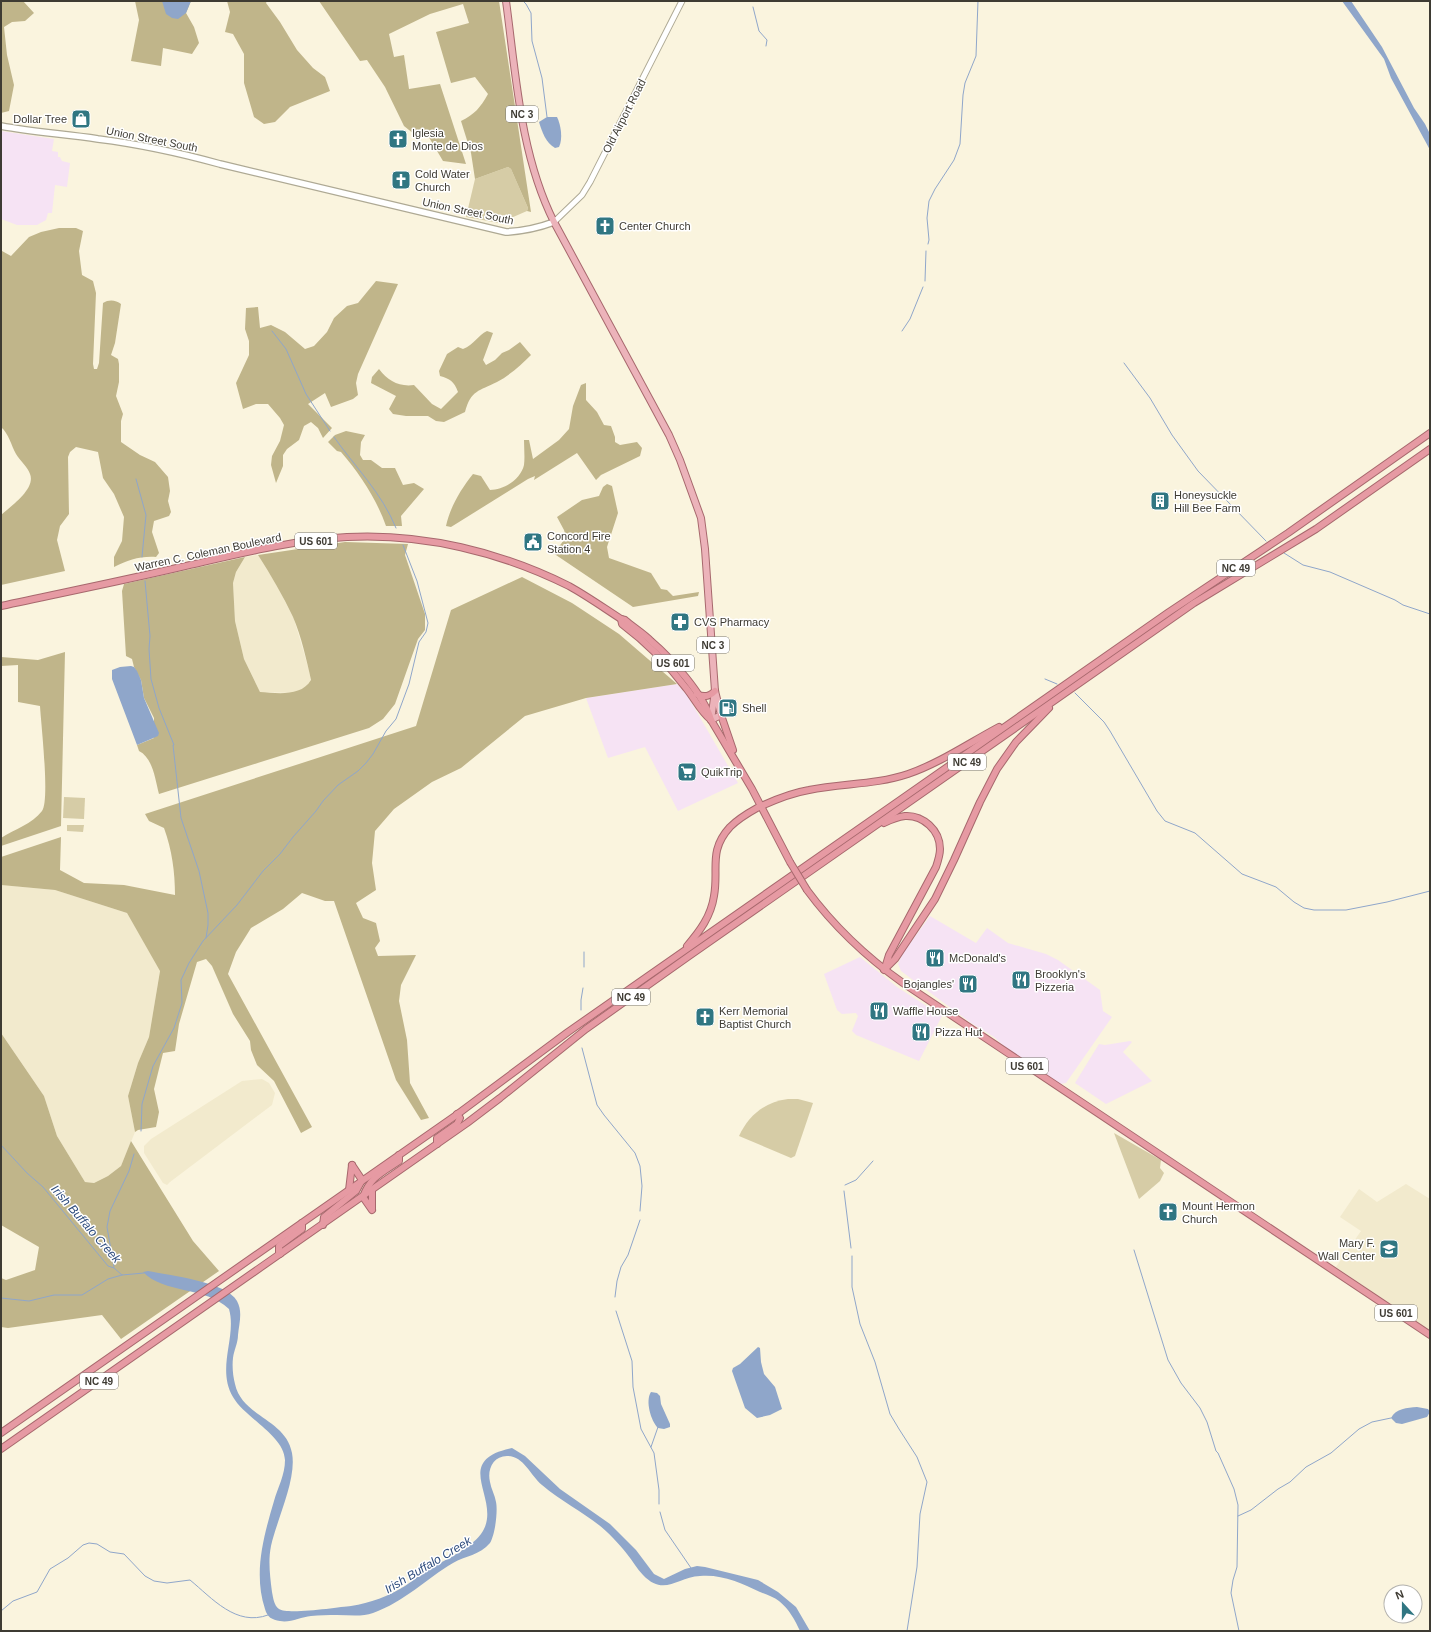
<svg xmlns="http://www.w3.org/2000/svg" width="1431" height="1632" font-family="Helvetica,sans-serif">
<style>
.commercial{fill:#f6e3f4}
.built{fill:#f2eacd}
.green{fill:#d6cca6}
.forest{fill:#c0b58a}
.water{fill:#8fa6ca}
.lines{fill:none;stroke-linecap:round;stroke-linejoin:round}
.stream{stroke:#8fa6ca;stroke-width:1}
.tertiary-casing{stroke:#aea994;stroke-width:7}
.secondary-casing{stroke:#aea994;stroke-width:8}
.primary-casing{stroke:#a7686d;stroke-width:8}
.trunk-casing{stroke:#a7686d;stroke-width:8}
.tertiary{stroke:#fff;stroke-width:5}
.secondary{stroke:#fff;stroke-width:5.5}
.primary{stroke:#ecb3ba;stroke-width:6}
.trunk{stroke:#e69aa3;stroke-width:6}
.trunk-bridge-casing{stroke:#a7686d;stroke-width:8;stroke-linecap:butt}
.trunk-bridge{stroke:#e69aa3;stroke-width:6}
.labels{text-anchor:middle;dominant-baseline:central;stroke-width:3;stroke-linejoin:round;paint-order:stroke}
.shield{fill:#fff;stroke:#787670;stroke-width:1}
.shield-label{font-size:10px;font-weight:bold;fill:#3e3b33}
.street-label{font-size:11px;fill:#3e3b33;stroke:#fff}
.poi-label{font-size:11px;fill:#3e3b33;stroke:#fff;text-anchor:start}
.water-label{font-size:12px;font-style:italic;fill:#2e4c7d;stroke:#fff}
</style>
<rect width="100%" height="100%" fill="#faf4de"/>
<g class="commercial">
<polygon points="1,131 54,139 52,151 58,152 58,157 60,157 62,161 70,163 67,187 55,185 52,213 48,213 46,220 37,225 17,225 1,219"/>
<polygon points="677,684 687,695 738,783 678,811 645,747 608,758 586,698"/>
<polygon points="930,916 976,943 987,928 1008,943 1046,954 1058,960 1100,990 1103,1011 1112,1017 1066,1083 1060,1084 1007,1049 994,1037 971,1023 901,971 898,964 903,953"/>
<polygon points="860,957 897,987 942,1016 919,1061 856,1035 852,1031 858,1016 856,1013 842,1014 837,1010 824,974"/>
<polygon points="1130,1041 1132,1042 1123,1052 1152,1081 1106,1104 1075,1083 1099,1044 1105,1045"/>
</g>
<g class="built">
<polygon points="258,555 276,584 294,619 309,670 311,681 308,686 294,693 260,692 244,659 235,621 233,583 236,572 245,557"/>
<polygon points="1,885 55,890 127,913 160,970 149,1037 138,1063 128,1096 135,1132 121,1166 108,1176 94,1183 85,1182 57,1136 44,1096 1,1033"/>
<polygon points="262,1079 269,1083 275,1093 272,1105 170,1182 167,1185 163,1183 144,1153 144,1146 151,1139 242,1081"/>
<polygon points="1406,1184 1430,1199 1430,1332 1336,1267 1361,1231 1340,1217 1359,1189 1377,1202"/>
</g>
<g class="green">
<polygon points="508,167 511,169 528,208 527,211 499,223 466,217 475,179"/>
<polygon points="64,797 85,798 84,819 63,818"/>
<polygon points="67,825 84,825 83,832 67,831"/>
<path d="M788,1099h10l15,4 -18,53 -4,2 -52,-22c10,-21 26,-34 49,-37z"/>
<polygon points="1114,1133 1161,1160 1160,1168 1164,1173 1160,1181 1139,1199"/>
</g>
<g class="forest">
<polygon points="1,1 23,1 34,13 25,21 12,22 4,27 7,55 14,85 9,111 1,113"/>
<polygon points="135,1 191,1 186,13 194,27 199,43 192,54 163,48 161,66 131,61 139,20"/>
<polygon points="227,1 267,1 266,3 280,22 297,50 313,68 325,77 330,91 290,107 275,122 264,124 254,117 244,83 244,54 233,34 225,32 230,12"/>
<path d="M319,1h180l32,211 -4,-1 1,-3 -17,-39 -3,-2 -33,12 -4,-26 -10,-32c14,-7 19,-13 27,-27l-13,-17 -24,6 -15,-51 33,-9 -6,-19 -33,10 -41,20 5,23 10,-2 5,34 31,-5 26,80 -23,-3 -16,-27h-13l-10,-8 -19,-39 -18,-27 -7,1z"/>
<path d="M59,228h17l7,3 -4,20 3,24 11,6 3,12 -3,71 1,5h3l2,-6 4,-60c6,-4 13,-3 18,1l-6,39 -4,12 7,4 1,5v18l-3,14 7,18 -2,7v21l19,13 15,7 13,15 2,14 -2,10 3,11 -2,4 -15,5 -2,11 7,21 -3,4c-16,-1 -28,3 -42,10v-10l8,-16 2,-24 -10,-23 -11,-16 -5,-26 -22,-5 -6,5 -2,5 1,57 -9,12 -3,14 8,31 -64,14v-70c10,-9 35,-26 29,-41 -2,-7 -10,-13 -14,-20 -5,-9 -7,-20 -15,-27v-178l1,2 9,5 18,-19 12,-5z"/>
<polygon points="376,281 398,284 358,374 356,383 358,395 353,399 331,407 325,393 308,404 332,428 323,438 318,428 311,422 304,426 299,440 287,449 283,455 283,466 276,483 271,465 272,456 280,441 284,425 280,418 268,404 256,404 243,409 236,383 249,355 249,341 245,329 246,308 258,307 260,328 271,325 285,332 305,349 314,346 327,332 334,318 347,306 358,303"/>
<path d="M487,331l6,2 -10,27 3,5 9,-5 7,-7 7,-3 11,-8 11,13c-10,10 -21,20 -34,27 -18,9 -26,8 -32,30l-21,10 -8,-1 -8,-5h-22l-13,-2 -4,-5 7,-13 -25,-13 1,-6 7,-8c9,12 20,18 35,16l18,19 9,5 17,-17c-4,-11 -8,-13 -18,-16l-1,-5 8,-17 11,-7 5,2c11,-4 15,-14 24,-18z"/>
<path d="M586,383v17l11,12 7,13 7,1 4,11v5l5,3 17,-3 5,6 -2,8 -39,19 -5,5 -19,-27 -43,27 1,-4 -7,3 -77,48 -5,-1c4,-19 15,-37 27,-52l8,2 9,14c14,0 31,-11 34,-25 1,-8 0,-17 0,-25h5l4,19 26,-19 10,-11 4,-23 8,-21z"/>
<path d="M346,431l19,4 -4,7 -1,13 3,5h8l11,8h13l8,17 11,-2 10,6 -23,27 1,10h-16c-10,-28 -26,-52 -45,-74l-4,-1 -9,-9 7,-7z"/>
<polygon points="607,484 612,486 618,513 607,547 609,558 651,573 661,589 667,590 673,596 699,592 698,596 633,607 553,553 561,544 566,537 564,530 557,517 582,500 599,496 603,487"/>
<path d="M345,542l63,2 -3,11 20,59v16l-7,9 -23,65 -12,15 -14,9 -210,66c-4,-15 -6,-36 -20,-43l-2,-6 17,-7v-20l-10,-20 -3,-18 -7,-13 -2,-8 -6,-3 -4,-65 2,-7 121,-27 -9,15 -3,11 2,38 9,38 16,33c17,1 41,5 51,-12 -4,-18 -10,-45 -18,-63 -10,-21 -22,-42 -35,-62z"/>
<path d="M522,577l50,26 47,31 58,50 -91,14 -61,18 -64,52 -29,14 -38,27 -19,22 -3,32 4,27 -20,13 7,15 13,5 4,18 -5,7 3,8 38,-1 -15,30 -2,16 8,39 3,43 19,35 -8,2 -25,-40 -62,-179h-9l-23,-8 -19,16 -32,19 -15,24 -8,22 84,153 -11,6 -27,-52 -17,-16 -6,-15 -1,-9 -17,-27 -21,-48 -6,-7 -9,3 -18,62 -4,27 -12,2 -9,36 5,23 -3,15 -18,3 -3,2 -7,-36 10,-33 11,-26 11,-66 -33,-58 -72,-23 -54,-5v-28l60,-20 -1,33 24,13 40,2 51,10c0,-23 -3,-45 -11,-67l-15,-7 -4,-7 271,-88 35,-116z"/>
<path d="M65,652l-4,174 -60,20v-8c14,-9 31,-14 41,-27 8,-10 -1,-88 -2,-105l-22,-4v-37l-17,1v-9l37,3z"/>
<polygon points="1,1033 44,1096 57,1136 85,1182 94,1183 108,1176 121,1166 131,1141 193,1241 219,1271 121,1339 102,1315 8,1328 1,1327 1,1278 6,1280 35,1270 39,1247 1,1225"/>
</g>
<g class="water">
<polygon points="162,1 191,1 186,13 178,19 172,18 166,14"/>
<polygon points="1342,1 1351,1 1382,47 1414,108 1425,124 1430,134 1430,150 1391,78 1384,59"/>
<path d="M547,117h10c4,8 6,22 2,30l-4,1c-9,-5 -13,-16 -16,-26z"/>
<polygon points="131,666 134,667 137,671 141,680 144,698 159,733 158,736 137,745 112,679 112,670 120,667"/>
<path d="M148,1271c21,4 79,11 89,30 6,11 2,23 1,34 0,8 -4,15 -5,23 -1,9 0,18 2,26 7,33 51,35 57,69 5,26 -15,66 -21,93 -3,15 -1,30 1,46 1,5 2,14 7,17 9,6 60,-2 72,-3 19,-3 38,-10 54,-20 8,-5 14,-11 22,-16 16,-9 43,-21 54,-36 24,-33 -33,-73 31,-86l13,8 35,33 50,35 26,26 18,24 10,5 21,-10 12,-3 8,1 53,13 20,12 18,15 14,24h-10c-5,-11 -11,-22 -21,-30 -5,-4 -12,-6 -19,-9 -19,-9 -38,-18 -60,-16 -23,1 -36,21 -57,-1 -6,-6 -10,-14 -16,-21 -4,-5 -9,-11 -14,-16 -20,-22 -48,-33 -71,-53 -11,-9 -19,-30 -35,-29 -14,0 -20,14 -17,26 1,7 5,13 6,20 2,9 -1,33 -6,41 -10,12 -25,13 -37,20 -27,16 -49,39 -80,50 -11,4 -24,2 -36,2 -9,0 -18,0 -26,1 -10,1 -21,7 -31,5 -8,-1 -13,-4 -15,-12 -12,-36 -1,-74 9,-108 4,-14 11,-26 11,-41 -1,-25 -40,-42 -52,-63 -17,-29 4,-60 -4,-88 -24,-23 -65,-15 -86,-37z"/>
<polygon points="758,1347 760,1348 761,1362 764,1374 775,1387 782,1409 770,1415 757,1418 745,1408 732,1371 733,1368 740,1364"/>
<path d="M651,1392l6,1 3,3 1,8 9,20v3l-6,2 -6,-1c-7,-7 -13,-27 -7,-36z"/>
<path d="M1417,1407l11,2 2,3 -3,5 -25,7 -6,-1 -5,-5c5,-10 16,-10 26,-11z"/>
</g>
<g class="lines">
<g class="stream">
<polyline points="523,1 526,4 531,13 532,41 542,78 547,117"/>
<polyline points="753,7 759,31 767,40 766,46"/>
<polyline points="928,244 929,240 927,218 929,201 935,189 954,160 960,144 963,95 965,83 976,56 978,1"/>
<polyline points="925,281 926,251"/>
<polyline points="272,331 286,349 306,394 330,431"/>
<polyline points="902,331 910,319 923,287"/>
<polyline points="1124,363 1150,398 1172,435 1198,471 1266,541"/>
<path d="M334,437c21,30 48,56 62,91"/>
<polyline points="136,479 146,515 142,557"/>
<polyline points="1284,553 1303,565 1330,572 1395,600 1403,605 1430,614"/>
<polyline points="145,581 150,636 149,649 151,679 159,708 174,745 173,745 181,818 199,871 208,913 208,925 206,938"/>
<polyline points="1045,679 1057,684"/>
<polyline points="1075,693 1104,722 1110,731 1157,811 1165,821 1195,833 1242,874 1276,887 1294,902 1304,908 1314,910 1346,910 1387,902 1430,891"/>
<polyline points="584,952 584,967"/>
<polyline points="581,1010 581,1000 583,988"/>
<polyline points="582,1048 597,1105 604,1115 635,1153 640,1166 642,1186 640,1211"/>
<polyline points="141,1131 142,1104 153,1066 174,1028 182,1003 181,980 189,963 203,941 237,905 263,871 280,854 293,837 316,811 323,801 338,785 358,771 366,763 373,754 386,731 396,719 409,684 419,642 426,632 428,623 417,581 403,545"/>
<polyline points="1,1145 27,1173 43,1187 108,1266 114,1268 122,1275 144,1273"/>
<polyline points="845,1185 856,1180 873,1161"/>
<polyline points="844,1191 851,1248"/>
<polyline points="1134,1250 1168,1360 1181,1383 1200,1408 1207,1422 1216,1451 1218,1453 1234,1489 1238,1505 1237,1567 1233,1580 1231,1593 1239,1631"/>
<polyline points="852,1256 852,1287 860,1324 875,1362 890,1414 899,1429 917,1457 927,1482 920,1514 917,1567 907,1631"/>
<polyline points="114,1267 107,1227 110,1211 129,1171 134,1154"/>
<polyline points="615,1297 617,1281 621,1267 628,1255 640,1220"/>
<polyline points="1,1298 29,1301 54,1295 82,1295 108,1279 122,1275"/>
<polyline points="616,1311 632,1361 633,1387 641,1429 654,1453 659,1490 659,1504"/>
<polyline points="651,1447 658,1427"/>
<polyline points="660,1512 665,1530 691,1568"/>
<polyline points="1238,1516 1251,1510 1278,1489 1290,1482 1306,1467 1331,1453 1359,1429 1372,1422 1391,1418"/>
<path d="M1,1611l12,-10 24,-9 13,-23 18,-11 15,-13 6,-2 8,1 13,8 14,2 21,22 9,5 13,2 23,-3c22,18 46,47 78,35"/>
</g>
<g class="tertiary-casing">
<polyline id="tertiary" points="554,222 582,195 590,182 682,1"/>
</g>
<g class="secondary-casing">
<path id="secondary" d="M1,126c32,6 64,8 97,13 41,5 82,14 122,25l286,68c18,-1 32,-4 48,-10"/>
</g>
<g class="primary-casing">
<g id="primary">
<path d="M506,1c10,74 14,153 48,221l115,213 11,25 21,58 4,31 10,142 6,24 -10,5"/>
<polyline points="711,720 715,691"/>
</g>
</g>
<g class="trunk-casing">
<g id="trunk">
<path d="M1,606c60,-13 120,-25 180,-39 53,-12 111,-27 166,-30 76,-4 154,15 222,49 18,10 35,22 52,33l4,1c8,7 18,13 26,21 20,17 53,54 60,79l41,69 38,73"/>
<path d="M621,619l1,5c24,18 46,40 64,64 9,11 14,23 25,32"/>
<path d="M697,694c7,4 13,2 18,-3"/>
<polyline points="721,715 733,750"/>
<path d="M884,823c6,-3 13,-6 21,-7 18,-1 35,14 35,33 0,6 -2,12 -4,18l-47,88 -4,13"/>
<path d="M807,890c28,38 58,66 96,93l527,352"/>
<path d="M687,946c13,-15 24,-30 27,-50 5,-27 -6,-45 16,-69 8,-8 18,-14 27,-19 17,-8 34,-15 52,-18 33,-7 66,-5 99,-16 32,-11 61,-31 91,-47"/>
<polyline points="884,970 895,959 935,899 954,860 980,802 997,769 1016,742 1049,708"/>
<polyline points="437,1144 437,1138 457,1124 460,1118 457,1114"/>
<polyline points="349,1190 352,1165"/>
<polyline points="372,1190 372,1208"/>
<path d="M372,1210l-9,-13c7,-20 20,-25 36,-36v-6"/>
<polyline points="323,1225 324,1217 356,1191 362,1180 352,1165"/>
<polyline points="280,1254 279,1252 279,1246 302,1229 302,1223"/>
<polyline points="1,1433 455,1116 568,1032 903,798 1169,612 1288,533 1430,433"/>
<polyline points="1,1449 467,1123 500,1098 586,1029 689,956 1194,603 1316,529 1430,449"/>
</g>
</g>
<use href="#tertiary" class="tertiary"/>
<use href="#secondary" class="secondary"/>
<use href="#primary" class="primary"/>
<use href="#trunk" class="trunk"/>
<g class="trunk-bridge-casing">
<polyline id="trunk-bridge" points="790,862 807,890"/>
</g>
<use href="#trunk-bridge" class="trunk-bridge"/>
</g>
<defs>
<g id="shop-square" transform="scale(1)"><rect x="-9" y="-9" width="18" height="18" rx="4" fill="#307682" stroke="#fff"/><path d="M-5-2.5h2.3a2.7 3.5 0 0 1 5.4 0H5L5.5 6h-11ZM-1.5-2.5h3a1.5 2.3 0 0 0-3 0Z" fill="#fff"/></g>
<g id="church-square" transform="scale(1)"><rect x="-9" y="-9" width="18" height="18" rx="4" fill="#307682" stroke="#fff"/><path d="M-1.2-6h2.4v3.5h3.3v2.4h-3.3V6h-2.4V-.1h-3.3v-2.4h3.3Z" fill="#fff"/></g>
<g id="building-square" transform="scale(1)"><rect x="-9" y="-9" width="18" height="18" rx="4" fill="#307682" stroke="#fff"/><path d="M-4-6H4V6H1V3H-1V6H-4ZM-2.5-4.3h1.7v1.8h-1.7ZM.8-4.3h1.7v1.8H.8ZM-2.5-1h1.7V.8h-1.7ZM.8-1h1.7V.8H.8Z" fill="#fff"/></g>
<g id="civic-square" transform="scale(1)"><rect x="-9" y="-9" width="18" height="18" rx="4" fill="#307682" stroke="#fff"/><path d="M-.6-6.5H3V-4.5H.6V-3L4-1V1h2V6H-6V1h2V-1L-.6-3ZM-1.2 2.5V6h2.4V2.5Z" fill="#fff"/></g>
<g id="pharmacy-square" transform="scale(1)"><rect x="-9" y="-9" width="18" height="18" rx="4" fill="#307682" stroke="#fff"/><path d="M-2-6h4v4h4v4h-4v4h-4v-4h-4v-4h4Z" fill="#fff"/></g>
<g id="fuel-square" transform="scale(1)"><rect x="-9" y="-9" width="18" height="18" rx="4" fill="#307682" stroke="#fff"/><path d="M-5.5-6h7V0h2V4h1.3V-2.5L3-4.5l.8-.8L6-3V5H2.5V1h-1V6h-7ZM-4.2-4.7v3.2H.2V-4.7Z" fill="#fff"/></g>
<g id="supermarket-square" transform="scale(1)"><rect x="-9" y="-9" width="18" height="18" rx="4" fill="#307682" stroke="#fff"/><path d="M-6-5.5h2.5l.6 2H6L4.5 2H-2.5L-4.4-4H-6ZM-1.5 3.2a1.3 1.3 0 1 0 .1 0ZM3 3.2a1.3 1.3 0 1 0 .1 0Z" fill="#fff"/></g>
<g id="restaurant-square" transform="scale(1)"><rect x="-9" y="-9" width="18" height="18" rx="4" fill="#307682" stroke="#fff"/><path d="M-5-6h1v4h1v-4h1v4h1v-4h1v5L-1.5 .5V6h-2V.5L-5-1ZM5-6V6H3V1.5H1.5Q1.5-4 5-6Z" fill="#fff"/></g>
<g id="school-square" transform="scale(1)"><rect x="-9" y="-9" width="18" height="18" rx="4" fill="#307682" stroke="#fff"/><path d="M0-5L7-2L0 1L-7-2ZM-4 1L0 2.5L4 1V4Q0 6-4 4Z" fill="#fff"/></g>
</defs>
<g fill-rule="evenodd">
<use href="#shop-square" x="81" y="119"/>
<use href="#church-square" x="398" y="139"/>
<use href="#church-square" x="401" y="180"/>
<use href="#church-square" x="605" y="226"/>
<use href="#building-square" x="1160" y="501"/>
<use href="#civic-square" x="533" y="542"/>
<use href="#pharmacy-square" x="680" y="622"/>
<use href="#fuel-square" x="728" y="708"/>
<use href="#supermarket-square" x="687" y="772"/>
<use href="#restaurant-square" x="935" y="958"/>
<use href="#restaurant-square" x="1021" y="980"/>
<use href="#restaurant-square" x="968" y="984"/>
<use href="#restaurant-square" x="879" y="1011"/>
<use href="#church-square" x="705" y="1017"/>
<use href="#restaurant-square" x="921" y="1032"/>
<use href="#church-square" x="1168" y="1212"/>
<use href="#school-square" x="1389" y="1249"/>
</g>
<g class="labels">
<g class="shield">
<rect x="506" y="106" width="32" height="16" rx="3"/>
<rect x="295" y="533" width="42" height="16" rx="3"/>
<rect x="1217" y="560" width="38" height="16" rx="3"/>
<rect x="697" y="637" width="32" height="16" rx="3"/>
<rect x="652" y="655" width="42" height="16" rx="3"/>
<rect x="948" y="754" width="38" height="16" rx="3"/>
<rect x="612" y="989" width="38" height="16" rx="3"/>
<rect x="1006" y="1058" width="42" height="16" rx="3"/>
<rect x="1375" y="1305" width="42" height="16" rx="3"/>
<rect x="80" y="1373" width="38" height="16" rx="3"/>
</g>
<g class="shield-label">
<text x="522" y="114">NC 3</text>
<text x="316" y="541">US 601</text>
<text x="1236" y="568">NC 49</text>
<text x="713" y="645">NC 3</text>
<text x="673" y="663">US 601</text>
<text x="967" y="762">NC 49</text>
<text x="631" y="997">NC 49</text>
<text x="1027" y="1066">US 601</text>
<text x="1396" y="1313">US 601</text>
<text x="99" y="1381">NC 49</text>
</g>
<g class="street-label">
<text transform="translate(624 116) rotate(-63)">Old Airport Road</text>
<text transform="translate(152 139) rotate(11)">Union Street South</text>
<text transform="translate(468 211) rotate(12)">Union Street South</text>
<text transform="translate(208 552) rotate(-12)">Warren C. Coleman Boulevard</text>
</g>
<g class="poi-label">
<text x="67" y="119" text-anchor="end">Dollar Tree</text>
<text x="412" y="133">Iglesia<tspan x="412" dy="13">Monte de Dios</tspan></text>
<text x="415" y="174">Cold Water<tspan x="415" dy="13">Church</tspan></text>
<text x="619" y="226">Center Church</text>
<text x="1174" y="495">Honeysuckle<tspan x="1174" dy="13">Hill Bee Farm</tspan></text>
<text x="547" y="536">Concord Fire<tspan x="547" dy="13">Station 4</tspan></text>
<text x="694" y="622">CVS Pharmacy</text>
<text x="742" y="708">Shell</text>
<text x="701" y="772">QuikTrip</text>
<text x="949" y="958">McDonald's</text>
<text x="1035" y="974">Brooklyn's<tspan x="1035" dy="13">Pizzeria</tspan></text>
<text x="954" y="984" text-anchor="end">Bojangles'</text>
<text x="719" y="1011">Kerr Memorial<tspan x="719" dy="13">Baptist Church</tspan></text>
<text x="893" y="1011">Waffle House</text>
<text x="935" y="1032">Pizza Hut</text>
<text x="1182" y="1206">Mount Hermon<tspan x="1182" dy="13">Church</tspan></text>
<text x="1375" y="1243" text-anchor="end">Mary F.<tspan x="1375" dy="13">Wall Center</tspan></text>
</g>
<g class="water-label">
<text transform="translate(86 1224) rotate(49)">Irish Buffalo Creek</text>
<text transform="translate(428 1565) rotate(-31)">Irish Buffalo Creek</text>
</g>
</g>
<rect width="1431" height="1632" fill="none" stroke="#3e3b33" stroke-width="4"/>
<g transform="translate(1403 1604) rotate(339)"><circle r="19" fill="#ffffff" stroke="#b2b1ad"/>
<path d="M0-3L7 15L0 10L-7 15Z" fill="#307682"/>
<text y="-6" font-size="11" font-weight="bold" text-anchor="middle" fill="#3e3b33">N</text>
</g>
</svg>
